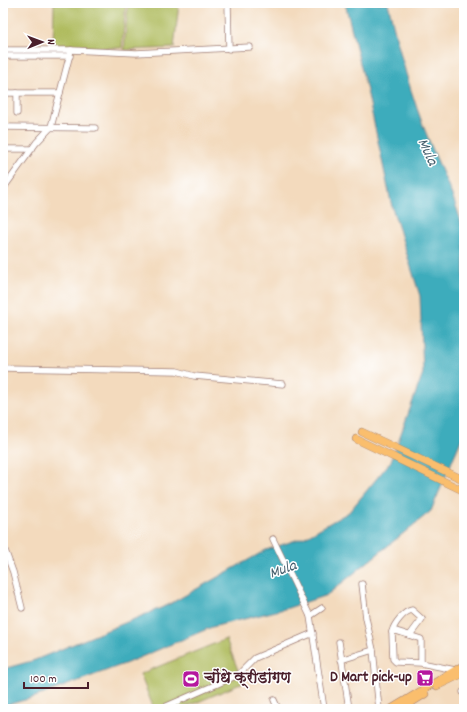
<svg xmlns="http://www.w3.org/2000/svg" width="467" height="712" font-family="Dekko,'Playpen Sans Deva',sans-serif">
<style>
.green{fill:#afbb5d;stroke:#7c6d44}
.water{fill:#3eacbc;stroke:#446674}
.lines{fill:none;stroke-linecap:round;stroke-linejoin:round}
.minor-casing{stroke:#9e7c74;stroke-width:7}
.major-casing{stroke:#9e7c74;stroke-width:8}
.minor{stroke:#fff;stroke-width:5.5}
.major{stroke:#fabe6d;stroke-width:7}
.labels{text-anchor:middle;dominant-baseline:central;stroke-width:3;stroke-linejoin:round;paint-order:stroke}
.poi-label{font-size:15px;font-weight:bold;fill:#4a1f2b;stroke:#fff;text-anchor:end}
.water-label{font-size:16px;font-style:italic;fill:#455e6c;stroke:#fff}
</style>
<rect width="100%" height="100%" fill="#fff"/>
<filter id="ink" filterUnits="userSpaceOnUse"><feTurbulence type="fractalNoise" baseFrequency=".025" numOctaves="2"/><feDisplacementMap in="SourceGraphic" scale="8" xChannelSelector="R" yChannelSelector="G"/><feConvolveMatrix kernelMatrix="1 2 1 2 8 2 1 2 1" color-interpolation-filters="sRGB"/></filter>
<filter id="wash" filterUnits="userSpaceOnUse"><feTurbulence type="fractalNoise" baseFrequency=".012" numOctaves="4" result="noise"/><feDisplacementMap in="SourceGraphic" scale="16" xChannelSelector="R" yChannelSelector="G"/><feGaussianBlur stdDeviation="0.9" result="paint"/><feColorMatrix in="noise" values="0 0 0 0 0 0 0 0 0 0 0 0 0 0 0 0 0 1.4 0 .05"/><feComposite in="paint" operator="in"/></filter>
<g filter="url(#wash)">
<rect width="100%" height="100%" fill="#f3dabd"/>
<g class="green">
<polygon points="54,3 126,3 122,48 53,48"/>
<polygon points="128,3 179,3 174,48 124,50"/>
<polygon points="226,639 243,683 181,709 154,709 140,674"/>
</g>
<path class="water" d="M345,3h43c11,47 23,94 42,140 12,30 27,58 34,91v199l-33,78 -104,84 -39,13 -76,19 -85,36 -95,35 -29,8v-37l32,-9 133,-55 98,-55 39,-13 44,-25 42,-51 32,-88 -3,-77 -28,-89 -24,-112z"/>
</g>
<g filter="url(#ink)">
<g class="lines">
<g class="minor-casing">
<g id="minor">
<polyline points="228,3 229,49"/>
<polyline points="3,50 71,50 136,53 250,47"/>
<polyline points="3,56 70,56"/>
<polyline points="3,93 60,93"/>
<polyline points="17,113 17,93"/>
<polyline points="3,127 95,128"/>
<polyline points="3,149 32,149"/>
<polyline points="3,189 36,143 51,127 71,50"/>
<polyline points="3,368 177,371 194,376 283,384"/>
<polyline points="273,539 310,616 324,709"/>
<polyline points="3,545 13,572 22,608"/>
<polyline points="362,584 366,618 373,650 379,709"/>
<polyline points="310,616 322,608"/>
<path d="M392,632c2,-8 12,-21 20,-22l10,9 -12,16"/>
<polyline points="339,642 349,709"/>
<polyline points="341,660 373,650"/>
<polyline points="421,663 396,662 393,659 392,632 396,631 421,639 421,663 455,670"/>
<polyline points="463,692 464,692"/>
<polyline points="274,700 278,709"/>
<polyline points="160,709 238,675 255,658 313,633"/>
</g>
</g>
<g class="major-casing">
<g id="major">
<polyline points="362,432 464,480"/>
<polyline points="356,439 464,491"/>
<polyline points="437,686 464,673"/>
<polyline points="391,709 464,665"/>
<polyline points="401,709 425,694"/>
</g>
</g>
<use href="#minor" class="minor"/>
<use href="#major" class="major"/>
</g>
</g>
<defs>
<g id="supermarket-square" transform="scale(0.9)"><rect x="-9" y="-9" width="18" height="18" rx="4" fill="#b5179e" stroke="#fff"/><path d="M-6-5.5h2.5l.6 2H6L4.5 2H-2.5L-4.4-4H-6ZM-1.5 3.2a1.3 1.3 0 1 0 .1 0ZM3 3.2a1.3 1.3 0 1 0 .1 0Z" fill="#fff"/></g>
<g id="stadium-square" transform="scale(0.9)"><rect x="-9" y="-9" width="18" height="18" rx="4" fill="#b5179e" stroke="#fff"/><path d="M0-5a6.5 5 0 1 0 0 10a6.5 5 0 1 0 0-10ZM-3.5-1.8h7v3.6h-7Z" fill="#fff"/></g>
</defs>
<g fill-rule="evenodd">
<use href="#supermarket-square" x="425" y="678"/>
<use href="#stadium-square" x="191" y="679"/>
</g>
<g class="labels">
<g class="poi-label">
<text x="412" y="678">D Mart pick-up</text>
<text x="204" y="679" text-anchor="start">चोंधे क्रीडांगण</text>
</g>
<g class="water-label">
<text transform="translate(427 152) rotate(65)">Mula</text>
<text transform="translate(283 570) rotate(-20)">Mula</text>
</g>
</g>
<rect width="467" height="712" fill="none" stroke="#fff" stroke-width="16"/>
<g transform="translate(42 42) rotate(89)" stroke="#ffffff" stroke-width="3" paint-order="stroke">
<path d="M0-3L7 15L0 10L-7 15Z" fill="#4a1f2b"/>
<text y="-6" font-size="11" font-weight="bold" text-anchor="middle" fill="#4a1f2b">N</text>
</g>
<path d="M24 682v6h64v-6" fill="none" stroke="#4a1f2b" stroke-width="2"/>
<text x="30" y="682" font-size="12" fill="#4a1f2b" stroke="#ffffff" stroke-width="3" paint-order="stroke">100 m</text>
</svg>
